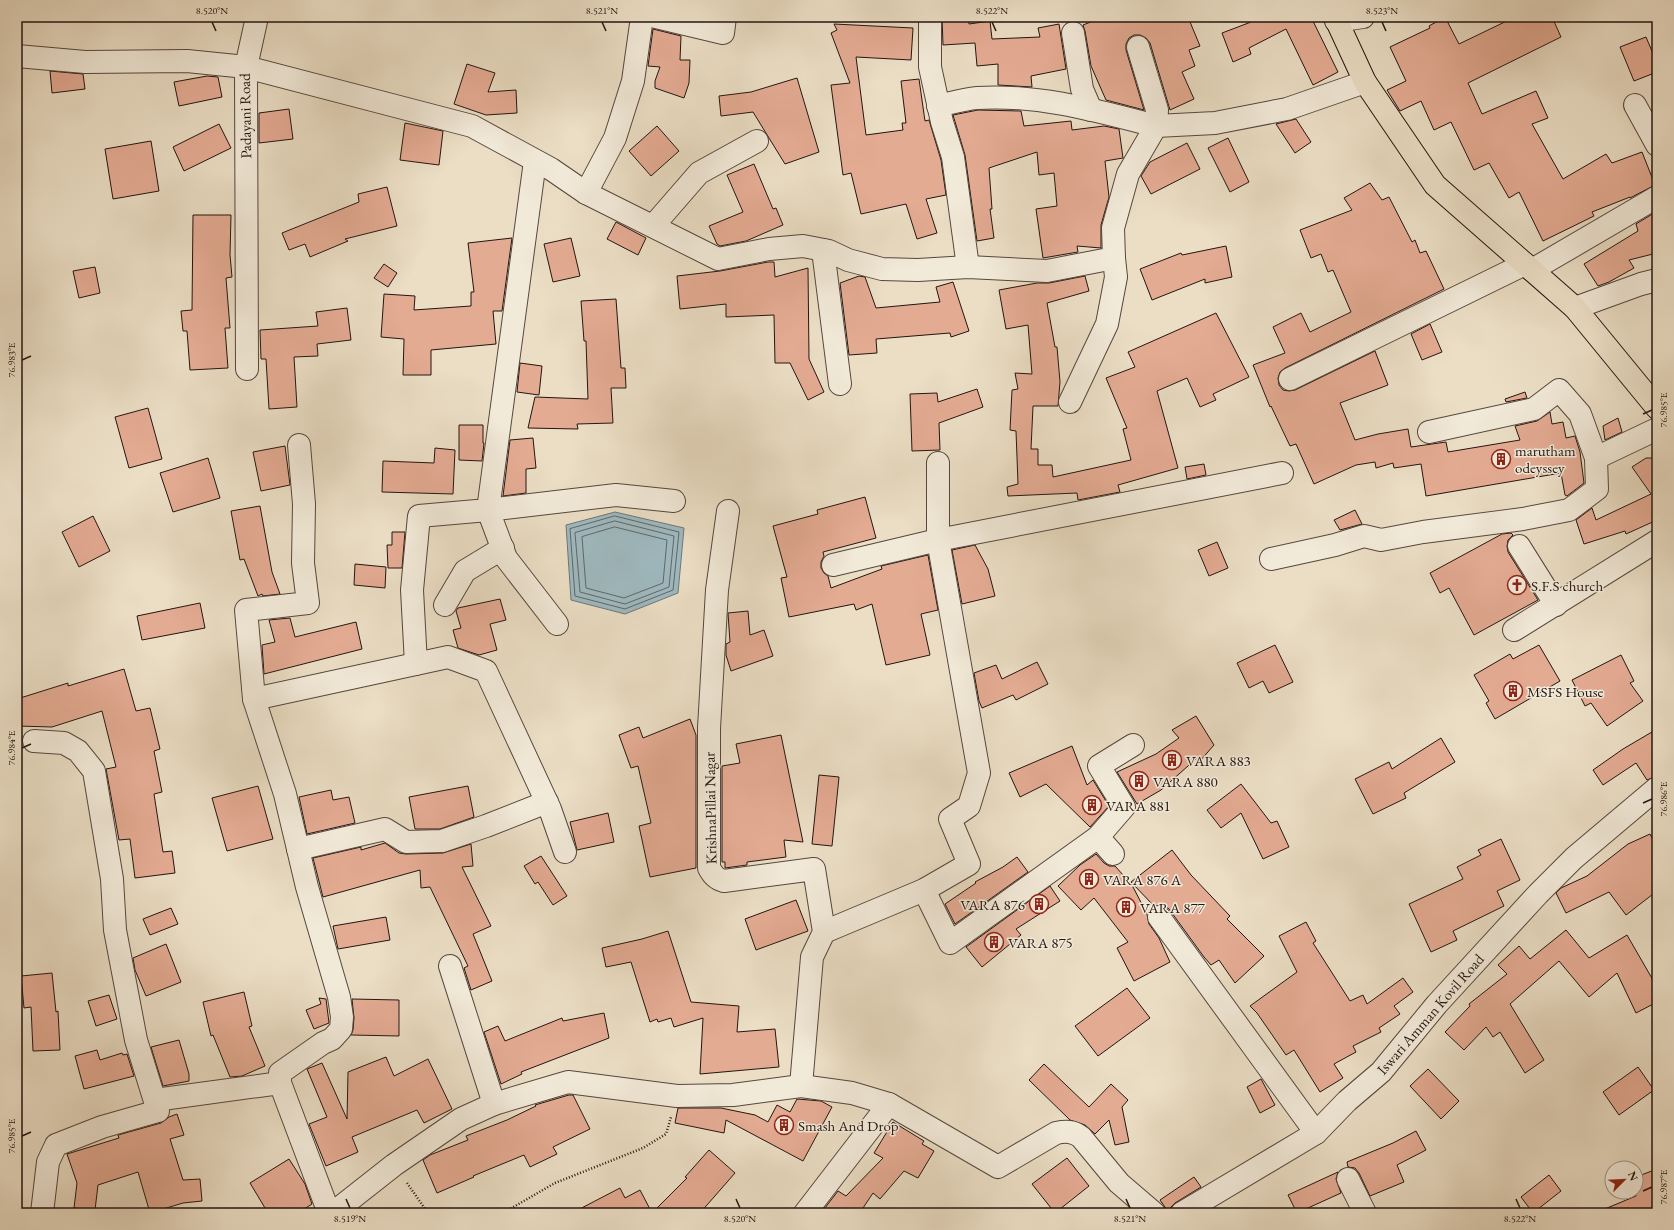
<svg xmlns="http://www.w3.org/2000/svg" width="1674" height="1230" font-family="'EB Garamond',serif">
<style>
.water{fill:#9eb9c0;stroke:#6d777a}
.lines{fill:none;stroke-linecap:round;stroke-linejoin:round}
.shore{stroke:#606768;stroke-width:1}
.building{fill:#e4ab93;stroke:#231510}
.minor-casing{stroke:#55473d;stroke-width:24}
.major-casing{stroke:#231510;stroke-width:24}
.path{stroke:#231510;stroke-width:2.5;stroke-dasharray:1 2;stroke-linecap:butt}
.minor{stroke:#f2ead9;stroke-width:22}
.major{stroke:#ebdec5;stroke-width:22}
.ticks{fill:none;stroke:#231510;stroke-width:1.5}
.labels{text-anchor:middle;dominant-baseline:central;stroke-width:3;stroke-linejoin:round;paint-order:stroke}
.street-label{font-size:15px;fill:#231510;stroke:#f2ead9}
.poi-label{font-size:15px;fill:#231510;stroke:#f2ead9;text-anchor:start}
.neatline{fill:none;stroke:#231510;stroke-width:1.5}
.ticks-label{font-size:10px;text-anchor:middle;fill:#231510}
</style>
<rect width="100%" height="100%" fill="#ebdec5"/>
<filter id="stains"><feTurbulence type="fractalNoise" baseFrequency=".005" numOctaves="4"/><feColorMatrix values="0 0 0 0 .2 0 0 0 0 .09 0 0 0 0 .02 0 0 0 .5 -.17"/></filter>
<radialGradient id="worn" r=".72"><stop offset=".6" stop-color="#630" stop-opacity="0"/><stop offset="1" stop-color="#630" stop-opacity=".3"/></radialGradient>
<polygon class="water" points="615,512 684,528 678,593 625,614 571,600 566,525"/>
<g class="lines">
<g class="shore">
<polygon points="615,516 679,532 673,590 625,609 575,596 570,529"/>
<polygon points="615,521 674,536 669,587 625,604 580,592 575,533"/>
<polygon points="615,527 667,540 663,583 624,598 586,588 582,537"/>
</g>
</g>
<g class="building">
<polygon points="942,17 969,17 969,24 990,21 992,39 1040,37 1038,28 1059,24 1066,69 1031,76 1032,87 998,85 998,64 977,66 975,43 943,45"/>
<polygon points="1103,17 1188,17 1200,46 1189,50 1195,66 1182,72 1194,99 1170,110 1150,43 1146,38 1140,35 1134,35 1129,38 1126,44 1126,50 1144,110 1106,100 1091,66 1085,31 1083,25"/>
<polygon points="1248,17 1311,17 1338,72 1313,85 1286,29 1249,48 1251,54 1233,62 1222,33 1251,22"/>
<polygon points="1445,17 1459,44 1515,17 1552,17 1561,37 1468,83 1482,114 1536,91 1548,118 1532,124 1563,179 1606,154 1612,163 1642,152 1655,185 1630,198 1630,197 1592,212 1594,216 1543,241 1519,192 1509,198 1489,163 1474,170 1451,122 1434,130 1421,101 1400,111 1387,90 1406,81 1390,47 1430,28 1429,26"/>
<polygon points="834,24 913,28 911,60 856,57 866,135 903,130 902,123 906,123 901,81 919,79 925,121 929,120 941,160 946,195 926,199 937,233 917,239 906,204 861,214 851,173 843,175 831,85 850,83 831,33 837,30"/>
<polygon points="653,29 681,36 680,60 690,60 689,83 684,98 655,88 655,81 660,67 648,66"/>
<polygon points="1646,37 1657,63 1657,72 1634,81 1620,47"/>
<polygon points="467,64 495,73 488,92 516,90 517,113 486,115 454,104"/>
<polygon points="50,71 83,74 85,89 52,93"/>
<polygon points="207,76 218,77 222,97 179,106 174,82"/>
<polygon points="797,78 819,152 785,164 753,112 721,116 719,96 751,92"/>
<polygon points="289,109 293,139 259,143 259,113"/>
<polygon points="978,110 1021,111 1024,126 1071,121 1072,130 1104,126 1119,129 1123,158 1105,161 1109,197 1101,225 1101,248 1077,246 1078,252 1043,258 1036,209 1057,206 1054,173 1039,175 1037,152 989,168 992,209 990,209 994,238 977,241 965,155 953,115"/>
<polygon points="1296,119 1311,142 1295,153 1276,124"/>
<polygon points="405,123 443,131 439,165 400,160"/>
<polygon points="219,124 231,148 184,171 173,147"/>
<polygon points="657,126 679,151 651,176 629,151"/>
<polygon points="1228,138 1249,182 1230,192 1208,148"/>
<polygon points="151,141 159,191 113,199 105,149"/>
<polygon points="1187,143 1200,169 1151,194 1141,176 1150,162"/>
<polygon points="754,164 773,209 776,208 783,225 746,241 720,246 717,244 709,226 743,212 727,175"/>
<polygon points="1370,183 1382,200 1389,197 1412,242 1415,240 1420,253 1426,251 1444,289 1285,368 1280,372 1278,378 1279,385 1283,390 1289,391 1295,390 1375,351 1388,385 1340,403 1355,440 1378,434 1408,429 1411,447 1446,442 1448,452 1520,440 1515,426 1537,421 1550,412 1552,424 1563,422 1566,438 1575,436 1580,452 1584,483 1567,496 1565,495 1561,473 1426,496 1421,464 1394,468 1393,463 1376,468 1375,462 1356,465 1314,484 1296,444 1290,446 1271,406 1270,407 1253,365 1285,353 1273,327 1301,313 1310,332 1351,312 1333,270 1328,272 1321,254 1311,258 1300,230 1352,210 1344,198"/>
<polygon points="387,187 397,226 345,239 348,241 310,257 305,244 289,250 282,233 359,202 358,194"/>
<polygon points="1654,213 1657,228 1657,253 1629,260 1634,268 1609,282 1598,286 1584,264 1638,231 1636,224"/>
<polygon points="193,215 231,215 230,255 232,277 226,278 230,328 225,328 228,368 190,370 187,331 183,331 181,311 192,310"/>
<polygon points="616,222 646,238 638,255 607,239"/>
<polygon points="512,238 502,311 493,311 496,344 431,350 431,375 403,375 404,339 381,337 384,294 415,296 414,310 471,306 471,292 474,292 468,243"/>
<polygon points="571,238 580,276 553,282 544,244"/>
<polygon points="1226,246 1232,277 1205,283 1205,279 1152,300 1140,269 1181,253 1182,255"/>
<polygon points="768,262 774,262 775,277 808,268 809,359 824,392 808,400 790,363 775,363 774,315 726,317 726,304 680,309 677,276 720,271"/>
<polygon points="384,264 397,273 388,287 374,278"/>
<polygon points="95,267 100,293 79,298 73,271"/>
<polygon points="859,276 865,277 876,308 940,302 936,287 953,282 969,331 951,337 950,333 876,339 877,353 849,355 840,283"/>
<polygon points="1085,276 1089,291 1047,303 1055,347 1057,347 1060,382 1058,406 1033,406 1031,449 1038,449 1038,465 1052,465 1053,477 1131,460 1123,429 1127,428 1106,378 1135,367 1128,352 1216,313 1249,377 1213,394 1216,400 1200,407 1187,378 1157,391 1178,468 1118,485 1120,492 1078,500 1077,493 1008,496 1007,487 1018,484 1016,431 1010,430 1012,390 1018,389 1015,373 1032,374 1028,325 1006,329 999,290 1037,283 1049,283"/>
<polygon points="616,299 621,368 625,368 626,388 611,388 613,423 577,424 578,429 528,428 535,397 588,399 586,341 584,341 581,301"/>
<polygon points="347,308 351,340 317,344 318,356 294,357 297,407 269,409 266,359 261,359 260,330 318,326 316,312"/>
<polygon points="1430,324 1442,352 1422,360 1411,334"/>
<polygon points="520,363 542,366 539,395 517,392"/>
<polygon points="977,389 983,407 939,423 940,450 912,451 910,394 937,393 938,402"/>
<polygon points="1525,392 1527,398 1506,402 1505,399"/>
<polygon points="148,408 162,459 129,468 115,417"/>
<polygon points="1618,418 1622,432 1605,440 1603,426"/>
<polygon points="459,425 483,425 483,443 484,443 482,461 459,460"/>
<polygon points="533,438 536,468 526,469 526,493 503,496 510,440"/>
<polygon points="285,446 290,485 261,491 253,452"/>
<polygon points="435,448 455,450 453,494 382,492 383,461 434,463"/>
<polygon points="208,458 220,498 173,512 160,473"/>
<polygon points="1646,458 1653,458 1657,464 1657,520 1626,534 1625,531 1584,544 1576,520 1592,508 1596,520 1651,494 1632,467"/>
<polygon points="1204,464 1206,475 1187,479 1185,467"/>
<polygon points="865,497 876,538 823,552 824,556 821,562 821,568 824,573 828,576 831,588 882,569 881,566 928,555 938,610 921,614 930,655 886,665 872,604 856,610 854,604 789,617 781,578 787,577 773,526 818,514 817,510"/>
<polygon points="260,506 272,572 280,594 263,596 262,594 258,596 244,559 240,560 231,511"/>
<polygon points="1355,510 1362,524 1340,530 1334,520"/>
<polygon points="93,516 110,551 79,567 62,532"/>
<polygon points="392,532 405,532 402,568 388,568 387,545 392,545"/>
<polygon points="1511,533 1513,535 1508,540 1507,546 1508,552 1538,600 1474,635 1449,588 1440,593 1430,573 1502,534"/>
<polygon points="1217,542 1228,568 1209,576 1198,550"/>
<polygon points="975,545 988,569 995,596 962,604 952,550"/>
<polygon points="355,564 386,567 385,588 354,585"/>
<polygon points="500,599 506,620 490,624 497,650 479,655 458,648 453,630 461,628 456,611 458,608"/>
<polygon points="200,603 205,628 142,640 137,616"/>
<polygon points="748,611 750,635 764,630 773,656 731,671 726,655 726,644 730,642 728,613"/>
<polygon points="290,618 295,637 356,622 362,649 264,674 262,645 275,642 269,620"/>
<polygon points="1275,645 1293,682 1269,693 1263,681 1249,688 1237,663"/>
<polygon points="1539,645 1560,681 1495,719 1486,703 1489,701 1474,675 1510,654 1513,659"/>
<polygon points="1621,655 1634,681 1630,683 1643,701 1607,726 1591,703 1585,706 1572,680"/>
<polygon points="1037,662 1048,684 1016,700 1013,695 982,708 979,701 974,673 996,665 1002,679"/>
<polygon points="124,669 136,711 150,708 160,749 154,751 162,792 154,794 163,852 172,851 175,873 135,878 130,839 119,840 106,769 116,767 102,711 52,727 17,726 17,699 68,683 68,686"/>
<polygon points="1196,716 1214,745 1200,761 1197,758 1161,790 1137,804 1117,772 1156,754 1179,738 1172,730"/>
<polygon points="690,719 696,735 696,868 650,877 639,826 651,823 638,766 631,768 619,735 639,727 643,738"/>
<polygon points="1657,729 1657,776 1647,780 1636,763 1603,785 1593,770 1623,749"/>
<polygon points="781,735 803,842 784,840 786,857 747,862 747,865 725,868 725,862 722,862 722,766 740,763 736,744"/>
<polygon points="1441,738 1455,762 1404,793 1406,798 1373,814 1355,779 1389,762 1392,769"/>
<polygon points="1072,746 1087,785 1093,780 1109,806 1090,827 1046,784 1020,797 1009,773"/>
<polygon points="819,775 839,777 832,846 812,844"/>
<polygon points="1241,784 1271,823 1277,821 1289,847 1263,859 1241,813 1221,828 1207,810"/>
<polygon points="258,786 273,839 227,851 212,798"/>
<polygon points="468,786 474,817 440,829 415,829 409,797"/>
<polygon points="331,790 333,800 349,797 355,823 307,834 299,797"/>
<polygon points="608,813 614,842 577,850 570,822"/>
<polygon points="1650,834 1657,848 1657,891 1626,915 1609,892 1566,913 1556,893 1561,888 1587,876 1628,844"/>
<polygon points="1501,839 1520,880 1497,891 1504,906 1453,931 1457,940 1431,952 1409,904 1463,879 1457,867 1481,855 1478,850"/>
<polygon points="385,843 399,853 406,854 443,853 471,844 473,866 462,867 491,926 473,934 492,981 471,990 464,968 468,966 430,887 421,888 420,870 323,897 313,858 361,847 361,850"/>
<polygon points="1172,850 1191,875 1230,916 1227,919 1264,956 1235,983 1219,960 1211,965 1204,957 1169,909 1164,905 1154,906 1131,882"/>
<polygon points="1096,854 1104,863 1109,866 1115,866 1132,885 1147,914 1149,924 1159,938 1170,962 1134,981 1117,948 1128,942 1094,898 1081,910 1058,886 1080,865"/>
<polygon points="541,856 567,896 553,905 538,882 535,884 524,866"/>
<polygon points="1017,857 1028,872 955,924 945,904 976,883 975,882 1003,867"/>
<polygon points="1050,886 1060,901 1016,929 1021,935 982,967 966,947"/>
<polygon points="796,900 808,931 756,950 745,919"/>
<polygon points="171,908 178,924 150,935 143,919"/>
<polygon points="386,917 390,940 338,949 333,926"/>
<polygon points="1306,922 1316,941 1313,943 1350,1001 1363,995 1367,1004 1403,978 1413,992 1394,1006 1400,1014 1379,1028 1381,1032 1353,1046 1356,1052 1334,1064 1343,1078 1320,1092 1294,1050 1286,1055 1257,1013 1250,1006 1297,972 1279,936"/>
<polygon points="1566,930 1589,958 1627,935 1657,987 1657,1002 1636,1013 1617,973 1589,997 1559,961 1510,1004 1544,1060 1525,1073 1500,1032 1493,1037 1486,1027 1464,1050 1445,1032 1470,1006 1469,1004 1507,974 1498,965 1519,946 1530,959"/>
<polygon points="668,931 691,1002 739,1006 737,1032 775,1029 779,1067 700,1074 703,1018 674,1027 671,1018 658,1022 657,1019 650,1022 631,962 606,967 602,948 642,939"/>
<polygon points="166,944 181,982 146,996 135,970 133,958"/>
<polygon points="52,973 56,1012 58,1011 60,1050 33,1051 31,1007 24,1008 21,976"/>
<polygon points="1127,988 1150,1018 1098,1056 1075,1026"/>
<polygon points="244,992 252,1026 249,1027 265,1066 242,1076 230,1077 213,1035 211,1036 203,1002"/>
<polygon points="109,995 117,1019 96,1026 88,1001"/>
<polygon points="319,998 326,999 329,1023 314,1029 306,1010 321,1004"/>
<polygon points="352,999 399,1000 399,1036 351,1035 353,1030 354,1018"/>
<polygon points="604,1013 609,1038 521,1072 522,1074 501,1084 484,1032 498,1026 505,1041 562,1018 563,1021"/>
<polygon points="179,1040 189,1074 189,1081 163,1086 151,1047"/>
<polygon points="97,1050 100,1060 122,1053 123,1055 127,1054 134,1076 84,1089 75,1056"/>
<polygon points="386,1057 394,1076 428,1059 452,1109 424,1123 417,1110 352,1137 358,1152 326,1166 309,1124 327,1117 307,1069 322,1063 347,1119 348,1072"/>
<polygon points="1044,1064 1089,1107 1111,1084 1128,1100 1122,1107 1129,1142 1115,1145 1109,1120 1095,1134 1085,1125 1070,1120 1029,1080"/>
<polygon points="1638,1067 1654,1090 1619,1115 1603,1092"/>
<polygon points="1428,1069 1459,1101 1441,1119 1410,1086"/>
<polygon points="1261,1079 1275,1105 1260,1113 1247,1087"/>
<polygon points="569,1095 573,1095 590,1129 553,1147 557,1154 530,1167 524,1155 473,1176 474,1177 437,1193 423,1160 430,1155 468,1140 466,1136 507,1120 536,1106 535,1105"/>
<polygon points="797,1099 821,1101 832,1107 803,1161 726,1120 724,1133 675,1123 678,1108 721,1108 755,1115 768,1122 777,1105 790,1112"/>
<polygon points="177,1114 184,1135 170,1139 183,1180 200,1179 202,1201 183,1203 150,1213 138,1172 98,1185 95,1210 74,1208 77,1183 67,1154 119,1138 118,1135 161,1123 169,1117"/>
<polygon points="893,1122 924,1141 922,1144 934,1151 918,1178 904,1171 880,1199 873,1193 863,1208 870,1213 821,1213 838,1191 846,1196 883,1158 874,1153"/>
<polygon points="1416,1131 1426,1150 1397,1165 1404,1182 1370,1196 1359,1173 1355,1168 1348,1167 1347,1162 1393,1143"/>
<polygon points="709,1150 735,1173 700,1213 652,1213 687,1178 685,1177"/>
<polygon points="1067,1158 1089,1186 1055,1213 1032,1184"/>
<polygon points="289,1159 305,1184 312,1204 298,1213 268,1213 250,1183"/>
<polygon points="1657,1169 1657,1213 1595,1213 1636,1196 1636,1177"/>
<polygon points="1338,1172 1336,1179 1341,1193 1297,1213 1288,1195"/>
<polygon points="1549,1175 1561,1191 1533,1213 1521,1197"/>
<polygon points="1194,1177 1201,1187 1175,1203 1171,1207 1169,1213 1160,1200"/>
<polygon points="620,1188 625,1198 640,1190 652,1213 572,1213"/>
</g>
<g class="lines">
<g class="minor-casing">
<g id="minor">
<polyline points="257,17 246,67 472,126 551,169 586,193 718,259 769,249 803,246 829,251 848,260 882,269 918,270 968,267 1047,271 1114,258 1113,228 1128,174 1156,126 1215,123 1287,109 1365,82"/>
<polyline points="656,17 723,33 725,17"/>
<polyline points="930,17 930,67 942,122 953,157 968,267"/>
<polyline points="1336,21 1363,17"/>
<polyline points="1073,33 1082,89 1091,110"/>
<polyline points="17,56 85,62 187,61 246,67 247,369"/>
<polyline points="1635,105 1657,145"/>
<path d="M938,106c13,-3 26,-7 39,-8 62,-4 121,13 179,28l1,-16 -19,-63"/>
<polyline points="586,193 615,138 633,81 642,17"/>
<polyline points="653,226 699,173 757,141"/>
<polyline points="823,250 840,384"/>
<polyline points="1532,270 1657,197"/>
<polyline points="1575,308 1641,284 1657,280"/>
<polyline points="1290,379 1525,264"/>
<polyline points="1070,402 1107,324 1116,277 1114,258"/>
<polyline points="1429,432 1534,409 1559,390 1580,414 1596,458"/>
<polyline points="299,445 304,504 303,563 308,603 246,610 254,699 285,794 307,887 339,997 342,1017 341,1029 332,1039 323,1043 280,1073 280,1083 329,1213"/>
<path d="M728,511l-11,79 -8,138v140c4,7 7,11 15,13l90,-12 10,63 -12,25 -11,129"/>
<polyline points="1519,546 1556,605"/>
<polyline points="1271,559 1335,545 1364,536 1381,540 1423,532 1523,519 1569,510 1597,489 1596,458 1657,429"/>
<polyline points="833,565 938,540 1282,473"/>
<polyline points="445,605 465,571 503,548"/>
<polyline points="557,624 506,558 488,510 616,495 674,501"/>
<polyline points="1514,630 1657,541"/>
<polyline points="416,664 412,590 419,516 488,510 535,161"/>
<polyline points="254,699 448,657 486,671 550,809 565,852"/>
<polyline points="34,741 64,743 78,751 94,771 112,879 115,930 136,1040 158,1111 102,1127 56,1145 48,1162 42,1213"/>
<polyline points="1098,837 1124,807 1099,766 1133,745"/>
<polyline points="298,849 385,829 406,842 442,841 486,826 547,802"/>
<polyline points="924,890 950,943 1098,837 1113,854"/>
<polyline points="1159,917 1316,1133"/>
<polyline points="824,932 924,890 969,864 950,819 969,806 979,773 938,540 938,463"/>
<polyline points="450,966 494,1104"/>
<polyline points="155,1100 280,1083"/>
<polyline points="1348,1179 1365,1213"/>
<path d="M333,1213l61,-48 67,-46 33,-15 74,-22 109,14 56,-1 68,-9 51,7 37,11 109,63 58,-34c10,-2 17,-2 25,4l38,46 35,30"/>
<polyline points="805,1213 889,1104"/>
<polyline points="1182,1213 1316,1133 1347,1101 1381,1072 1437,1004 1538,894 1574,858 1657,788"/>
</g>
</g>
<g class="major-casing">
<polyline id="major" points="1335,17 1365,82 1435,185 1575,308 1657,408"/>
</g>
<g class="path">
<polyline points="407,1183 428,1213"/>
<polyline points="503,1213 555,1183 643,1148 666,1134 671,1117"/>
</g>
<use href="#minor" class="minor"/>
<use href="#major" class="major"/>
</g>
<path class="ticks" d="M212,22l4,9M602,22l4,9M992,22l4,9M1382,22l4,9M22,360l9,-4M1643,414l9,-4M22,748l9,-4M1643,803l9,-4M22,1136l9,-4M1643,1191l9,-4M346,1199l4,9M736,1199l4,9M1126,1199l4,9M1516,1199l4,9"/>
<defs>
<g id="building-ring" transform="scale(1)"><circle r="9.5" fill="#f2ead9" stroke="#8f2418" stroke-width="1.5"/><path d="M-4-6H4V6H1V3H-1V6H-4ZM-2.5-4.3h1.7v1.8h-1.7ZM.8-4.3h1.7v1.8H.8ZM-2.5-1h1.7V.8h-1.7ZM.8-1h1.7V.8H.8Z" fill="#8f2418"/></g>
<g id="church-ring" transform="scale(1)"><circle r="9.5" fill="#f2ead9" stroke="#8f2418" stroke-width="1.5"/><path d="M-1.2-6h2.4v3.5h3.3v2.4h-3.3V6h-2.4V-.1h-3.3v-2.4h3.3Z" fill="#8f2418"/></g>
</defs>
<g fill-rule="evenodd">
<use href="#building-ring" x="1501" y="459"/>
<use href="#church-ring" x="1517" y="585"/>
<use href="#building-ring" x="1513" y="691"/>
<use href="#building-ring" x="1172" y="760"/>
<use href="#building-ring" x="1139" y="781"/>
<use href="#building-ring" x="1092" y="805"/>
<use href="#building-ring" x="1089" y="879"/>
<use href="#building-ring" x="1039" y="904"/>
<use href="#building-ring" x="1126" y="907"/>
<use href="#building-ring" x="994" y="942"/>
<use href="#building-ring" x="784" y="1125"/>
</g>
<g class="labels">
<g class="street-label">
<text transform="translate(245 116) rotate(-91)">Padayani Road</text>
<text transform="translate(710 808) rotate(-91)">KrishnaPillai Nagar</text>
<text transform="translate(1430 1014) rotate(-49)">Iswari Amman Kovil Road</text>
</g>
<g class="poi-label">
<text x="1515" y="450">marutham<tspan x="1515" dy="17">odeyssey</tspan></text>
<text x="1531" y="585">S.F.S church</text>
<text x="1527" y="691">MSFS House</text>
<text x="1186" y="760">VARA 883</text>
<text x="1153" y="781">VARA 880</text>
<text x="1106" y="805">VARA 881</text>
<text x="1103" y="879">VARA 876 A</text>
<text x="1025" y="904" text-anchor="end">VARA 876</text>
<text x="1140" y="907">VARA 877</text>
<text x="1008" y="942">VARA 875</text>
<text x="798" y="1125">Smash And Drop</text>
</g>
</g>
<rect width="1674" height="1230" fill="none" stroke="#ebdec5" stroke-width="44"/>
<g transform="translate(1624 1180) rotate(66)"><circle r="19" fill="#f2ead9" stroke="#9f9589"/>
<path d="M0-3L7 15L0 10L-7 15Z" fill="#8f2418"/>
<text y="-6" font-size="11" font-weight="bold" text-anchor="middle" fill="#231510">N</text>
</g>
<rect x="22" y="22" width="1630" height="1186" class="neatline"/>
<g class="ticks-label">
<text x="212" y="14">8.520°N</text>
<text x="602" y="14">8.521°N</text>
<text x="992" y="14">8.522°N</text>
<text x="1382" y="14">8.523°N</text>
<text transform="translate(11 360) rotate(-90)" y="4">76.983°E</text>
<text transform="translate(1663 410) rotate(-90)" y="4">76.985°E</text>
<text transform="translate(11 748) rotate(-90)" y="4">76.984°E</text>
<text transform="translate(1663 799) rotate(-90)" y="4">76.986°E</text>
<text transform="translate(11 1136) rotate(-90)" y="4">76.985°E</text>
<text transform="translate(1663 1187) rotate(-90)" y="4">76.987°E</text>
<text x="350" y="1222">8.519°N</text>
<text x="740" y="1222">8.520°N</text>
<text x="1130" y="1222">8.521°N</text>
<text x="1520" y="1222">8.522°N</text>
</g>
<rect width="100%" height="100%" filter="url(#stains)"/>
<rect width="100%" height="100%" fill="url(#worn)"/>
</svg>
